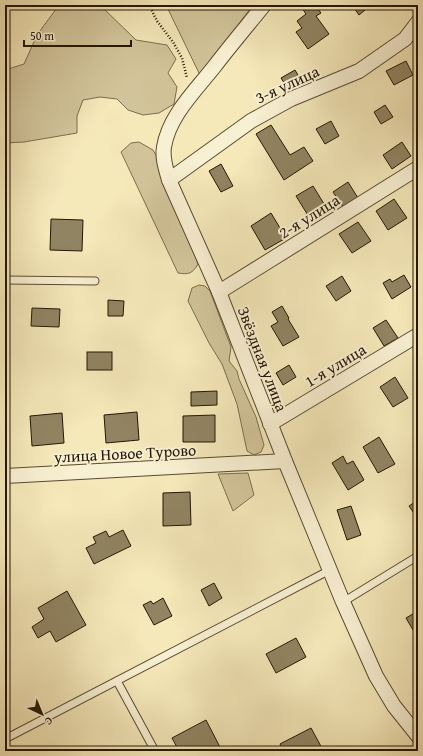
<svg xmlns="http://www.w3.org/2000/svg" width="423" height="756" font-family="'Gentium Book Plus',serif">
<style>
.green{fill:#d2c49a;stroke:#7c6e4f}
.building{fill:#918462;stroke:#251704}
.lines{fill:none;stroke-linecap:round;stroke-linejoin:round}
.service-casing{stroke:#594b31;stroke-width:9}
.minor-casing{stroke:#594b31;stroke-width:16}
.path{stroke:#251704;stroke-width:2.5;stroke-dasharray:1 2;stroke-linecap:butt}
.service{stroke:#f8f0d2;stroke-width:7}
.minor{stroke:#f8f0d2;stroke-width:14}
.labels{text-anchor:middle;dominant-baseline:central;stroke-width:4;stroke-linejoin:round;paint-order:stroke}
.street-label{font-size:16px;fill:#251704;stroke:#f8f0d2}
</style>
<rect width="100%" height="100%" fill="#f5e8b9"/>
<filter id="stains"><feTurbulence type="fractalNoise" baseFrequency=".005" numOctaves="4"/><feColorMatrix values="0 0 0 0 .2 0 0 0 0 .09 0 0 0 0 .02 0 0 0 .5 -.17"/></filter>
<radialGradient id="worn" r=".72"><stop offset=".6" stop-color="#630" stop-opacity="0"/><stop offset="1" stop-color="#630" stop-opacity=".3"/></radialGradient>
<g class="green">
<polygon points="59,5 102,5 101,6 136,40 167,45 176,59 168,73 177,87 174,104 159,113 143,115 128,110 117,99 100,97 83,100 77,116 77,133 24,142 5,143 5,72 8,69 24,64 37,35"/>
<polygon points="166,5 253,5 200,75"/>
<path d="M139,142l14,8 4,7 4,19 33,77 4,11c-5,9 -9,11 -20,9l-57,-121 10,-9z"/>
<polygon points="199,285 205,286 210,291 231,347 229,361 237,371 239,379 256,417 264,445 261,452 254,455 247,451 237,404 222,364 209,343 188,301 192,288"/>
<polygon points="248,473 254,495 233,511 218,474"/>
</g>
<g class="building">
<polygon points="300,5 315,5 321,13 316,16 329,34 308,49 296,32 302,28 297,21 306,14"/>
<polygon points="352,5 371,5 359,15"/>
<polygon points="406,61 413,75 394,85 386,71"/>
<polygon points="295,70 303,84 290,92 281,78"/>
<polygon points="385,105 393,117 381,124 374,112"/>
<polygon points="331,121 339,136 325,144 316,129"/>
<polygon points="271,125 290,155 304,147 313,161 284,180 256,134"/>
<polygon points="402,142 411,156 392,169 383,155"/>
<polygon points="221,164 233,186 221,192 209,171"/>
<polygon points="348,182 358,198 343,207 333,192"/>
<polygon points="313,186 326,207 309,217 296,196"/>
<polygon points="394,199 407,218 388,230 376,211"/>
<polygon points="271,213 286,238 265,250 251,226"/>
<polygon points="51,219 83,220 82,251 50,250"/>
<polygon points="358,222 371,241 352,253 339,234"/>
<polygon points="404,275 411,287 392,299 383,283 390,279 392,282"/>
<polygon points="342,276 351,291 336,301 326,286"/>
<polygon points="108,300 124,301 123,316 108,316"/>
<polygon points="282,306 289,318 288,319 299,337 283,346 271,326 278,322 272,312"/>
<polygon points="32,308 60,309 59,327 31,326"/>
<polygon points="386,320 398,338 384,346 373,328"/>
<rect x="87" y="352" width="25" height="18"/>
<polygon points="289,365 296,377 283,385 276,373"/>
<polygon points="395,377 408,398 393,407 380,387"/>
<polygon points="217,391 217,405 191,406 191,392"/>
<polygon points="137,412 139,440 106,443 104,415"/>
<polygon points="62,413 64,443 32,446 30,416"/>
<polygon points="215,415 215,442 183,442 183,416"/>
<polygon points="379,437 395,464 378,473 363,447"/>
<polygon points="343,456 347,464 353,461 364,480 348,490 332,463"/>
<polygon points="190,492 191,525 163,526 163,493"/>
<polygon points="418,500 418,519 409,506"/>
<polygon points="351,506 361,535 347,540 337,510"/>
<polygon points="123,530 131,546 94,564 86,548 96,543 93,537 106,531 109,537"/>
<polygon points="214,583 222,598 209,606 201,590"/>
<polygon points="67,591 86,625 56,642 50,631 38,638 32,627 44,619 38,608"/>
<polygon points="163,598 172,616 154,625 143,605 151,601 153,604"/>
<polygon points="418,611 418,634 416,635 406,618"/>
<polygon points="296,638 306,657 276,673 266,654"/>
<polygon points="206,720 222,751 179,751 172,738"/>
<polygon points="311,728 323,750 284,751 280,744"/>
</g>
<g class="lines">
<g class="service-casing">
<g id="service">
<polyline points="5,280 95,281"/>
<polyline points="343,602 418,556"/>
<polyline points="117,681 155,751"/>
<polyline points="5,739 330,570"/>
</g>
</g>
<g class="minor-casing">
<g id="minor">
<path d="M264,5c-17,21 -34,41 -50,62 -19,24 -45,49 -50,80 -2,11 2,22 5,33l50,112 66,169 58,141 33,74 18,30 24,30"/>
<polyline points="169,180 251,121 291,99 359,71 405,39 418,22"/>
<polyline points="219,292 418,168"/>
<polyline points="270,424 418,335"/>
<polyline points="5,476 285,461"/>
</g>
</g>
<polyline class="path" points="149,5 157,21 173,42 182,58 187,78"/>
<use href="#service" class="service"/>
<use href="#minor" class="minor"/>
</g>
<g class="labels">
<g class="street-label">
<text transform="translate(287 84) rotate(-25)">3-я улица</text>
<text transform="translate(309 216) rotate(-32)">2-я улица</text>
<text transform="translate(263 359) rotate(69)">Звёздная улица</text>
<text transform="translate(335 365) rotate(-31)">1-я улица</text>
<text transform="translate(125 453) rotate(-3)">улица Новое Турово</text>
</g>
</g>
<rect width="423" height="756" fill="none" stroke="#f5e8b9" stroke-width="20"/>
<rect x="6" y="6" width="411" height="744" fill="none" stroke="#251704" stroke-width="2"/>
<rect x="10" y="10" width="403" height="736" fill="none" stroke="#251704"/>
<g transform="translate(42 714) rotate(136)" stroke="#f8f0d2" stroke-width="3" paint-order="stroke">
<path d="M0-3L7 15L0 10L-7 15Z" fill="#251704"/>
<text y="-6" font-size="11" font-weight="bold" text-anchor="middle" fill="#251704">С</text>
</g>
<path d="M24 40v6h107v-6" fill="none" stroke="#251704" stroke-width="2"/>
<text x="30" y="40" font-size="12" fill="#251704" stroke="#f8f0d2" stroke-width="3" paint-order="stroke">50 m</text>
<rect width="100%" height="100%" filter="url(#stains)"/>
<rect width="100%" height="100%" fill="url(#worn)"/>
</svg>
